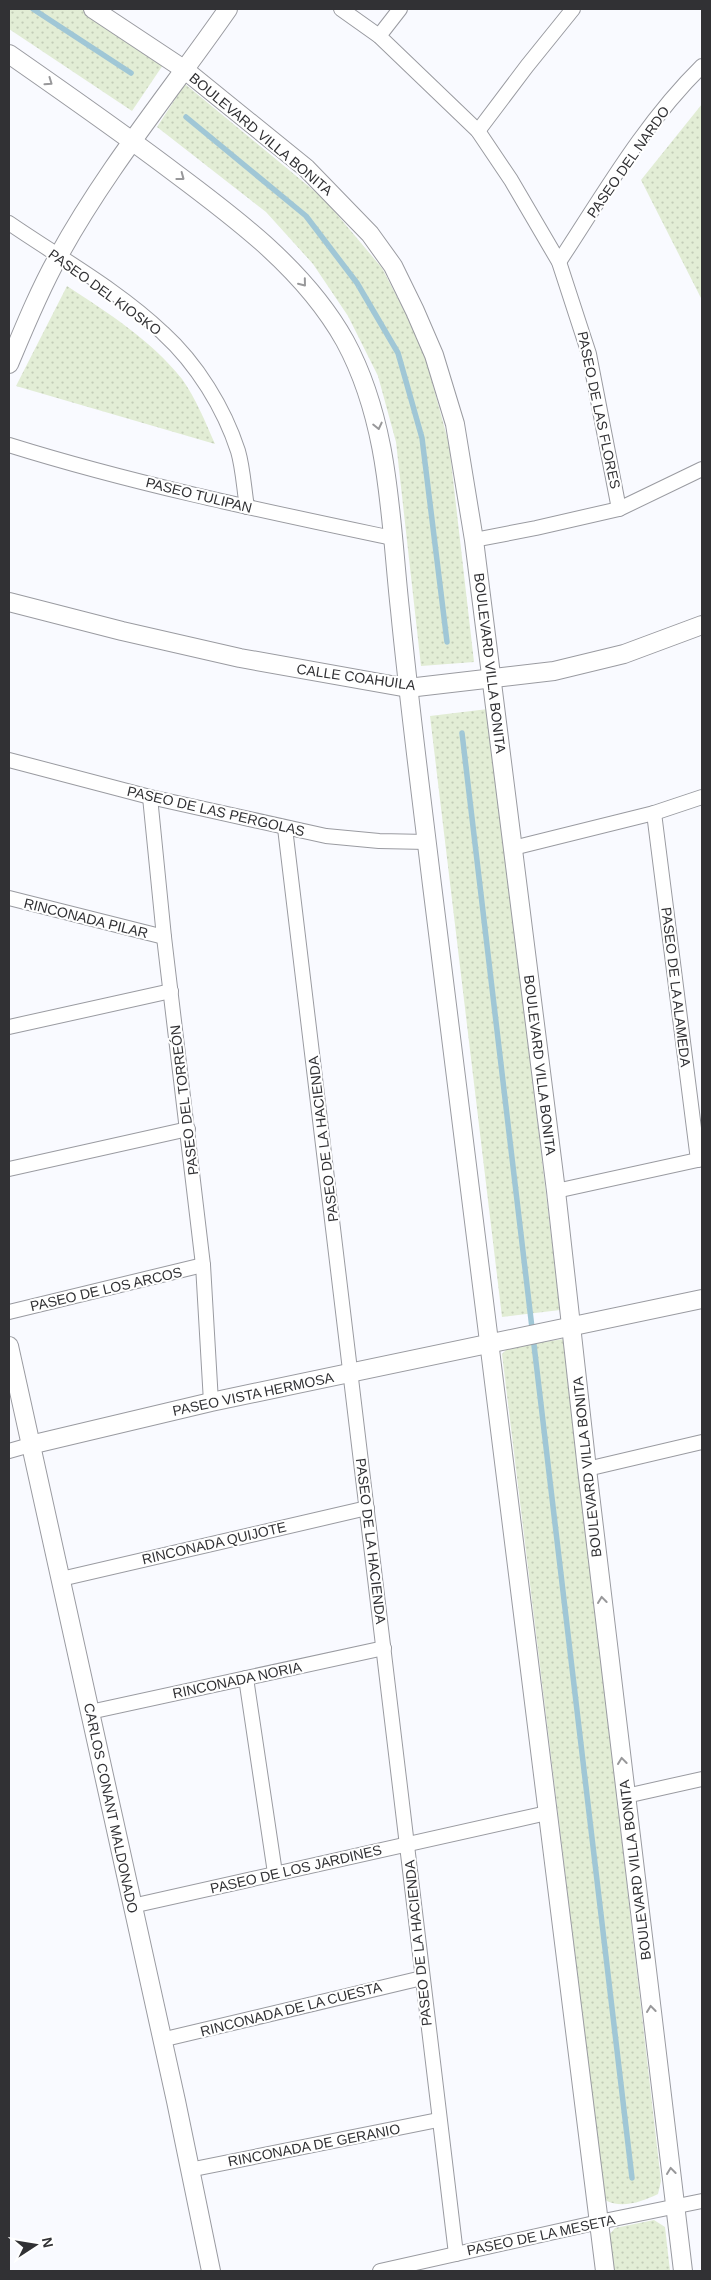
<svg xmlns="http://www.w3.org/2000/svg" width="711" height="2280" font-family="Arial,sans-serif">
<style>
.park{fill:url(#park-dots)}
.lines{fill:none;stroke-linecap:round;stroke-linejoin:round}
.stream{stroke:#a0c7d6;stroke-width:5.5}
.minor-casing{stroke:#9a9ba1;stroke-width:16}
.tertiary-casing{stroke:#9a9ba1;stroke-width:20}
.minor{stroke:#fff;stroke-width:14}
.tertiary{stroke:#fff;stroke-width:18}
.oneway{stroke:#98989a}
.labels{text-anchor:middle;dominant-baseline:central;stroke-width:4;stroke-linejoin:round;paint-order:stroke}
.street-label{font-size:14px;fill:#313134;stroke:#fff}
</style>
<defs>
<pattern id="park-dots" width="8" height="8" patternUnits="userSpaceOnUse" patternTransform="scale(1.25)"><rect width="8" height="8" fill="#e2edd5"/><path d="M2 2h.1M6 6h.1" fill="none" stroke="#c2ccb7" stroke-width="1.8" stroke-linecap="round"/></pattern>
</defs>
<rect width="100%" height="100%" fill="#f9faff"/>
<g class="park">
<polygon points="9,9 85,9 165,62 132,111 9,29"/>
<polygon points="185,84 324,199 382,268 422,345 449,444 474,662 421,666 396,442 378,376 348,316 313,264 266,212 157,127"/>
<polygon points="702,104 702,300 641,180"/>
<path d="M67,286c40,26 85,55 115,93 14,20 23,42 33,65l-199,-58z"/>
<polygon points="488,709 560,1310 502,1317 430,716"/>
<path d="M564,1339l97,842 -3,13c-16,8 -37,15 -53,6l-103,-846 7,-7z"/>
<polygon points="654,2220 665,2227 670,2271 613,2271 609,2235 615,2228"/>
</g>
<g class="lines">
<g class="stream">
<polyline points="33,9 131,73"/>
<polyline points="186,117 306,216 357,283 398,353 422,438 447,642"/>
<polyline points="462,733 632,2178"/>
</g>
<g class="minor-casing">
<g id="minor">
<polyline points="341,9 379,36 478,131 511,180 559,262 589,354 619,509"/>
<polyline points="379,36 400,9"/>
<polyline points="478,131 527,66 573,9"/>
<path d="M9,223c51,35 109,67 154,110 34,31 61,75 75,118 5,17 6,38 9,56"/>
<path d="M559,262c44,-67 85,-139 143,-196"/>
<path d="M9,445c125,39 255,66 383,93"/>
<polyline points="474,540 536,528 619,509 702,469"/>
<polyline points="9,760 150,797 326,836 379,841 427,842"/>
<polyline points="150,797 164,937 203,1265 211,1402"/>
<polyline points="654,813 698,1160"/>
<polyline points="285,828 456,2254"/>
<polyline points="513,848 654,813 702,797"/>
<polyline points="9,898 164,937"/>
<polyline points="9,1027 171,991"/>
<polyline points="9,1169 188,1129"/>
<polyline points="556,1191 702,1159"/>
<polyline points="9,1312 203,1265"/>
<polyline points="9,1451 30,1445"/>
<polyline points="587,1469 702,1442"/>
<polyline points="61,1579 367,1508"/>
<polyline points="246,1678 275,1873"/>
<polyline points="90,1712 384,1648"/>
<polyline points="626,1796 702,1779"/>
<polyline points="132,1906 547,1813"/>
<polyline points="161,2040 422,1978"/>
<polyline points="189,2170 438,2120"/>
<polyline points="380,2271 599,2222 702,2201"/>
</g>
</g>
<g class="tertiary-casing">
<g id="tertiary">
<polyline points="93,9 185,70 306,168 370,234 393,266 415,311 434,355 455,424 474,540 556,1191 587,1469 683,2271"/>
<path d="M9,54c56,39 112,78 166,119 63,47 131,98 170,168 45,83 45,178 55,269 9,92 21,184 32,275 56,462 117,924 173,1386"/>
<path d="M9,364c15,-36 30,-73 49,-107 48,-88 113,-166 170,-248"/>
<polyline points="9,602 122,631 240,658 408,688 554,671 624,654 702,625"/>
<polyline points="9,1346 176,2101 211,2271"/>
<polyline points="30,1445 211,1402 702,1299"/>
</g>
</g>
<use href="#minor" class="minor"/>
<use href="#tertiary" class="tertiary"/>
</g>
<defs><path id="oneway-chevron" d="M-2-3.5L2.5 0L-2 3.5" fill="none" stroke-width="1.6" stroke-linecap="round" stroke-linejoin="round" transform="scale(1.25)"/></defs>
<g class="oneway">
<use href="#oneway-chevron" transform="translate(49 82) rotate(35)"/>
<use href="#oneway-chevron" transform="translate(181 177) rotate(37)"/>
<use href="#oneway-chevron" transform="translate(303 283) rotate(51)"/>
<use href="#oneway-chevron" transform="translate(378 426) rotate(77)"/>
<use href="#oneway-chevron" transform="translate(602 1600) rotate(-97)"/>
<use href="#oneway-chevron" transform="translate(622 1761) rotate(-97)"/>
<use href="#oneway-chevron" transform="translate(651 2009) rotate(-97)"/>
<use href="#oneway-chevron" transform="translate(671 2171) rotate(-97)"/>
</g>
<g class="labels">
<g class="street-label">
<text transform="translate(261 134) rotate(40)">BOULEVARD VILLA BONITA</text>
<text transform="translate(628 162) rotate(-55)">PASEO DEL NARDO</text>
<text transform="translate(105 292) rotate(36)">PASEO DEL KIOSKO</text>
<text transform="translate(599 410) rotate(78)">PASEO DE LAS FLORES</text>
<text transform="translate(199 495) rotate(14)">PASEO TULIPAN</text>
<text transform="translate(490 663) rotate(83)">BOULEVARD VILLA BONITA</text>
<text transform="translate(356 677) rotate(8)">CALLE COAHUILA</text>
<text transform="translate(216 811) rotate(13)">PASEO DE LAS PERGOLAS</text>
<text transform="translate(86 918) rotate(14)">RINCONADA PILAR</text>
<text transform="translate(676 987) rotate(83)">PASEO DE LA ALAMEDA</text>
<text transform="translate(540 1065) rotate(83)">BOULEVARD VILLA BONITA</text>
<text transform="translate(184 1100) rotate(-97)">PASEO DEL TORREÓN</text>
<text transform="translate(323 1139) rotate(-97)">PASEO DE LA HACIENDA</text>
<text transform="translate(106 1289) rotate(-13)">PASEO DE LOS ARCOS</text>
<text transform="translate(253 1394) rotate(-12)">PASEO VISTA HERMOSA</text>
<text transform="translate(587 1467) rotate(-96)">BOULEVARD VILLA BONITA</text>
<text transform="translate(371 1541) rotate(83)">PASEO DE LA HACIENDA</text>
<text transform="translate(214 1543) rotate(-13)">RINCONADA QUIJOTE</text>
<text transform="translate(237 1680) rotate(-12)">RINCONADA NORIA</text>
<text transform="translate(111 1808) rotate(78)">CARLOS CONANT MALDONADO</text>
<text transform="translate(296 1869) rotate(-13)">PASEO DE LOS JARDINES</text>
<text transform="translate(635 1870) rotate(-97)">BOULEVARD VILLA BONITA</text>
<text transform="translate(418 1943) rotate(-96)">PASEO DE LA HACIENDA</text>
<text transform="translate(291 2009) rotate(-14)">RINCONADA DE LA CUESTA</text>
<text transform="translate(314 2145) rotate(-11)">RINCONADA DE GERANIO</text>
<text transform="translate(541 2235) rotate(-12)">PASEO DE LA MESETA</text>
</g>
</g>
<rect width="711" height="2280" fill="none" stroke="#313134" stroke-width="20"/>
<g transform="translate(35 2245) rotate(78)" stroke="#ffffff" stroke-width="4" paint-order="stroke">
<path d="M0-4L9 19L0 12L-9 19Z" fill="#313134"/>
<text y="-8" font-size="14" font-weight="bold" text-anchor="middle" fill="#313134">N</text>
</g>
</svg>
